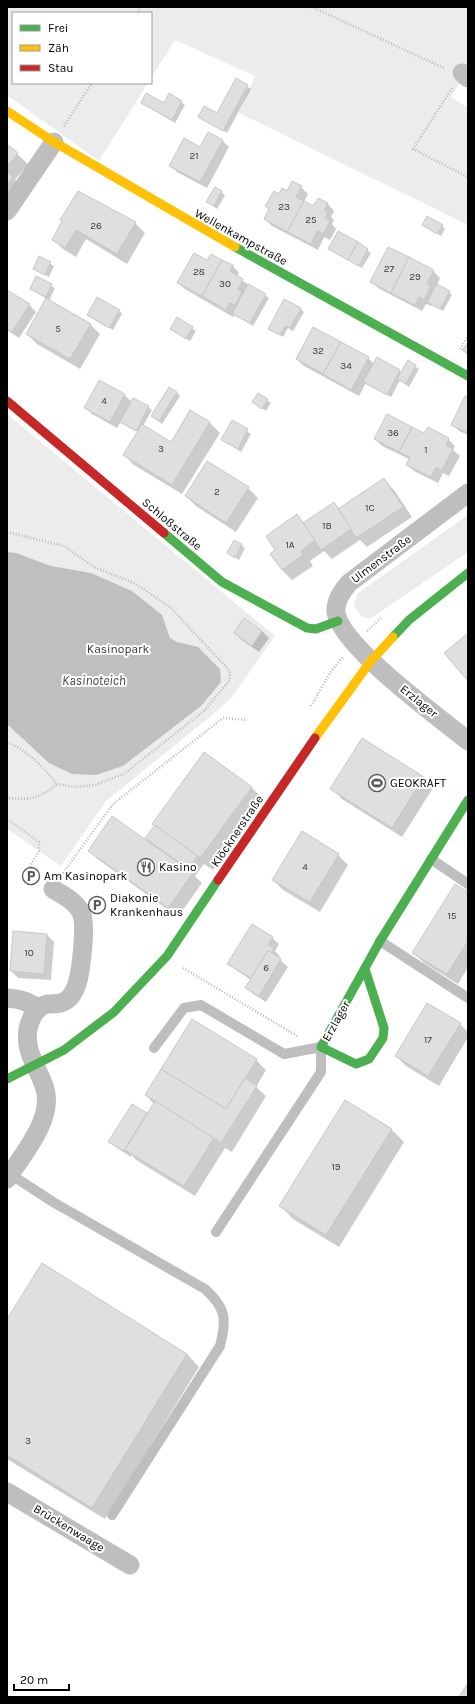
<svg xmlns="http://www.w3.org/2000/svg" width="475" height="1704" font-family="Karla,sans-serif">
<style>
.green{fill:#ececec}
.water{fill:#bfbfbf}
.shadow{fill:#0003}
.building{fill:#dfdfdf;stroke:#c7c7c7}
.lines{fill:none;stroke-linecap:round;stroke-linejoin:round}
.path{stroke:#b9b9b9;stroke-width:2.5;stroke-dasharray:1 2;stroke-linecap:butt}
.lane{stroke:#bebebe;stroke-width:10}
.street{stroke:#bebebe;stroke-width:19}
.fast{stroke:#4caf50;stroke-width:9}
.slow{stroke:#ffc107;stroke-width:9}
.jam{stroke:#c62828;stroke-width:9}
.labels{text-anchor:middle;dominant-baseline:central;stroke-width:4;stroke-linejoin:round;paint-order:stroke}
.number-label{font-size:10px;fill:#383838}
.street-label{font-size:12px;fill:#000;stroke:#fff}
.park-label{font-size:12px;fill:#333;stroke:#fff}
.poi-label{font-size:12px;fill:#000;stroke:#fff;text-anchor:start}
.water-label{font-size:13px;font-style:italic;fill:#444;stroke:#fff}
</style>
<rect width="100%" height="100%" fill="#fff"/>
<g class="green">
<polygon points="7,7 468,7 468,71 451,97 468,108 468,225 239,113 255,76 175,40 151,78 151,13 13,13 13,83 148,83 99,161 7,95"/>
<polygon points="7,414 275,636 232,697 216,712 106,801 61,866 7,829"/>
<polygon points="468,515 468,552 370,619 361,616 354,606 357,594"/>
</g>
<polygon class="water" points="7,552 16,553 51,566 91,573 132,591 162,615 170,638 177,642 198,647 220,669 221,682 201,706 123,766 96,775 72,774 49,763 7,724"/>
<g class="shadow">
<polygon points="236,80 251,89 227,133 199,116 217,114"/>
<polygon points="170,95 185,105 175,123 142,103 165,104"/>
<polygon points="222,140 229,147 207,188 177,172 171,166"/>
<polygon points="7,145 28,164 15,180 23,188 7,197"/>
<polygon points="292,182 301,187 308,194 304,202 314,207 318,199 328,204 334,211 331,217 334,220 332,224 336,229 330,240 324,237 318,250 272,226 265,219 279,195 287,192"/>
<polygon points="215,188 225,195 217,209 208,202"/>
<polygon points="63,222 135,223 145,233 127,264 86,239 76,257 63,249 53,239"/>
<polygon points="423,225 442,226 445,229 441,236"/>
<polygon points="338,233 371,253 362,268 329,249"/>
<polygon points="211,255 233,266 239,273 237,277 269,298 253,326 234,314 233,317 185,289 178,283 207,262"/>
<polygon points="39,258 54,266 49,277 34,269"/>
<polygon points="433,271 440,278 437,285 452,295 443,311 432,305 431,306 426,304 422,311 378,288 371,281"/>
<polygon points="37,278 55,288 49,301 90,324 100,334 80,369 37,344 27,334 47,299 31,289"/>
<polygon points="7,291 29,305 36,312 19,338 7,330"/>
<polygon points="300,308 304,312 293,331 288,328 283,337 270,329"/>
<polygon points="119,310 122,314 113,330 88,315"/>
<polygon points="177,319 196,331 190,341 171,329"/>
<polygon points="368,358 374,364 377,358 402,373 408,362 419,369 409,387 400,380 391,397 366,383 359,396 304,366 297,359"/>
<polygon points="100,381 124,395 132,402 148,407 152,410 143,426 171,443 191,411 210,423 220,433 182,494 134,465 124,455 138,432 125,425 121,421 117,428 92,414 85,407"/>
<polygon points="176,392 180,396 162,424 152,416"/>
<polygon points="258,394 271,403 266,411 253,402"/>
<polygon points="468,399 468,435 459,431 453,425"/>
<polygon points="232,422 251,434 241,452 223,440"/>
<polygon points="425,435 448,439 455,446 453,450 460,456 449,476 443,473 438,483 414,471 407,464 409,459 382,446 375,439"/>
<polygon points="384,480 394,490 412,517 367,547 360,540 332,559 324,551 310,561 313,566 292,580 282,570 271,554 277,550 297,516 305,524 334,504 340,509"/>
<polygon points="248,488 258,498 236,532 196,506 186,496"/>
<polygon points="235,541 245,548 239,560 229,553"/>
<polygon points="262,631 269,638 259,652 242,640 235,633"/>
<polygon points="423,778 433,788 402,837 342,799 332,789"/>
<polygon points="251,787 264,800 213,870 204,864 195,876 202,883 178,917 99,860 89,851 150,843 146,838"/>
<polygon points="338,855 348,865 320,912 283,890 273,880"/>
<polygon points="468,893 468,967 458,984 424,963 414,953"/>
<polygon points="14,932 47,935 54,942 51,980 18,978 11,971"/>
<polygon points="272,938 279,944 275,951 280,956 278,958 288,967 266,1002 253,994 246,987 251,980 236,970 229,963"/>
<polygon points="460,1024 468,1032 468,1037 439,1086 406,1066 396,1056"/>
<polygon points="256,1060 266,1070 256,1087 266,1096 232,1152 225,1148 195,1196 136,1160 132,1155 131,1157 117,1148 110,1141 132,1105 147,1115 154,1104 146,1095"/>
<polygon points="391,1129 404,1142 339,1247 293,1219 281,1206"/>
<polygon points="7,1321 187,1354 199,1367 105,1519 7,1459"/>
</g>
<g class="building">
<polygon points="236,78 248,85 223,131 198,117 204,106 217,113"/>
<polygon points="146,93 164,103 169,93 182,101 172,120 141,103"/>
<polygon points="208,132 223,140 200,182 169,166 184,138 200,147"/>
<polygon points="7,144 18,153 7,167"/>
<polygon points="7,172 13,177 7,185"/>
<polygon points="292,181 302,186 296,197 304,201 287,232 264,219 269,209 265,206 274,191 279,194 282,188 287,191"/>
<polygon points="215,187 222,191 214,206 206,202"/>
<polygon points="78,191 136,222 117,254 76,230 65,248 52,240 62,221 60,220"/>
<polygon points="318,198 328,203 324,210 328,212 325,218 330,221 323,234 317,231 311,244 287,232 304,201 313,206"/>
<polygon points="427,216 443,225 437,234 422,225"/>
<polygon points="338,231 358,242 348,260 328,249"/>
<polygon points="358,242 368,249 359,266 348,260"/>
<polygon points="388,247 409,257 391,293 370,282"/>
<polygon points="194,253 207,260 211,254 222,260 202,296 177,283"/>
<polygon points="39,256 51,262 45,275 33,269"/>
<polygon points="409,257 434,270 427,283 431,286 424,300 419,297 415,305 391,293"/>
<polygon points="222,260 233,265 230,271 243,279 238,289 242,292 235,305 230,303 226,310 202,296"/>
<polygon points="36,276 52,284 46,297 30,289"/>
<polygon points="248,284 266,294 250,323 232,314"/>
<polygon points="437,284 450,291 440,309 427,302"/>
<polygon points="7,290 30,304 12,332 7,329"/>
<polygon points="97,297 120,310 109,328 87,315"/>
<polygon points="46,298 91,324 70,359 26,334"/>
<polygon points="284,299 301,308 290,328 285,326 280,335 268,329"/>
<polygon points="177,317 193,327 186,339 170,329"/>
<polygon points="313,327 341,342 323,374 296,359"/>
<polygon points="341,342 369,357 351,390 323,374"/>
<polygon points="468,343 468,354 462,350"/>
<polygon points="377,357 400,370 387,395 363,382"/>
<polygon points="408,360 416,365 406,384 397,379"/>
<polygon points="99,380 125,394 110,422 84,408"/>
<polygon points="169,387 177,392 159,421 151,416"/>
<polygon points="258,393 268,399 262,409 252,402"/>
<polygon points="465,396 468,397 468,433 451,425"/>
<polygon points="133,398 149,406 136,431 120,422"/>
<polygon points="190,410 210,422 172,485 123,455 142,424 171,442"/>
<polygon points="387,414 412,427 399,452 374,439"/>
<polygon points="232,420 248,429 238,449 221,440"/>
<polygon points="412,427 424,433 428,427 449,438 446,445 453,449 442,470 436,467 431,477 406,465 410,457 399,452"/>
<polygon points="207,461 249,487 226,523 185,496"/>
<polygon points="384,478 403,507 356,538 338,509"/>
<polygon points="334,502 351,529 321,550 303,523"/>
<polygon points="297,514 315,540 301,551 303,555 282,570 270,554 275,550 266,536"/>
<polygon points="234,540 242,544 235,558 227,553"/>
<polygon points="244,618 262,631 252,646 234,633"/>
<polygon points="468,633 468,681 444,653"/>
<polygon points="362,738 424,777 392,828 330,789"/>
<polygon points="204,752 252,787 200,858 152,824"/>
<polygon points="112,816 193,873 168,908 88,851"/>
<polygon points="155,825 198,856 188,869 145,838"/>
<polygon points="302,831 339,854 310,902 272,880"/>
<polygon points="455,884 468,892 468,941 447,974 412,953"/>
<polygon points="252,924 273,937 268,945 274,948 271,953 268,950 251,978 227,964"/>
<polygon points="13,931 47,934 44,974 10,971"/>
<polygon points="268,950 281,959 259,996 245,988"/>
<polygon points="427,1003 461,1023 428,1076 395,1056"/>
<polygon points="192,1019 257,1059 226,1109 161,1069"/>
<polygon points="161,1069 226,1109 245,1078 257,1086 221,1143 145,1095"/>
<polygon points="345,1100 392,1129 326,1235 279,1206"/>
<polygon points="155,1101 214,1138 184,1186 125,1150"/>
<polygon points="132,1104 147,1113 124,1151 108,1142"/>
<polygon points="42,1263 187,1354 92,1508 7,1455 7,1319"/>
<polygon points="468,1683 468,1697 459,1697"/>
</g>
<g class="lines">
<g class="path">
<polyline points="312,7 444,68"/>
<polyline points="137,13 141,7"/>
<polyline points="452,88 413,149 468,177"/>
<polyline points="64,126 92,83"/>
<polyline points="460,349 468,336"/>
<path d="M7,532l57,14 30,21 42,17 35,24 59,63 -1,10 -24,29 -81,64 -29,11 -20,2 -18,-3c-13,-16 -30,-34 -50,-42"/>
<polyline points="367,631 382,617"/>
<polyline points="311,706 330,673 343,657"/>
<path d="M7,796l1,2c24,2 30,1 49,-14"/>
<polyline points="7,819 39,842 39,851 27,871"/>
<polyline points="63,873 113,804 223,718 247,720"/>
<polyline points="183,968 299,1037"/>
</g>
<g class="lane">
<polyline points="431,859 468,884"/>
<polyline points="380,941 468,998"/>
<polyline points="154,1048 184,1008 201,1005 284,1054 321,1047 321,1072 216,1232"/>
<path d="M10,1174l43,28 152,87c21,19 22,30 15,57l-108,169"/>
</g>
<g class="street">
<polyline points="462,73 468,78"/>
<polyline points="7,211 54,142"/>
<path d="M468,493l-119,90c-7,8 -14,18 -13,29 4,34 104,106 132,129"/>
<path d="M7,998c13,1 21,3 31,11"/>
<path d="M7,1179c15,-24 47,-60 38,-90 -6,-21 -21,-36 -17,-60 2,-10 8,-23 19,-25 7,-1 14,1 20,-4 5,-4 8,-10 10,-16 4,-13 10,-60 4,-72 -6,-11 -18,-17 -28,-23"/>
<polyline points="7,1492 130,1565"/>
</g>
<g class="fast">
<polyline points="235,247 468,376"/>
<polyline points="164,533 222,582 307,628 316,629 338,621"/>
<polyline points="393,637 409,620 468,573"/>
<polyline points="365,969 384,1028 383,1038 369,1059 356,1064 321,1047 380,941 468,800"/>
<polyline points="7,1079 64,1050 114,1012 167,956 218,880"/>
</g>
<g class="slow">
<polyline points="7,111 54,142 235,247"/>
<polyline points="315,738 370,662 393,637"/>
</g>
<g class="jam">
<polyline points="7,401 164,533"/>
<polyline points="218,880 315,738"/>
</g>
</g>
<defs>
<g id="stadium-ring" transform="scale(0.9)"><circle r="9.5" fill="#fff" stroke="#595959" stroke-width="1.5"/><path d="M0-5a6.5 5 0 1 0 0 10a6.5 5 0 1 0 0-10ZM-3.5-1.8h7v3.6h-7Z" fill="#595959"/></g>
<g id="restaurant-ring" transform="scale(0.9)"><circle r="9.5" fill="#fff" stroke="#595959" stroke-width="1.5"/><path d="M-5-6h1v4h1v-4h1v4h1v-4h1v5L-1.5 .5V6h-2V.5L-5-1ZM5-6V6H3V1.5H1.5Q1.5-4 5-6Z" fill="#595959"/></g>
<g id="parking-ring" transform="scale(0.9)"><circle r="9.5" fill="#fff" stroke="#595959" stroke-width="1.5"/><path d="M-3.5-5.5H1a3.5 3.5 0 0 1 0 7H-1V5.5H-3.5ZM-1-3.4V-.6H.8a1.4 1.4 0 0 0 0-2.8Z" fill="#595959"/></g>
</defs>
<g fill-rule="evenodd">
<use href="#stadium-ring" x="377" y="783"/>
<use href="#restaurant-ring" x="146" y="867"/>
<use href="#parking-ring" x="31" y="876"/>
<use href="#parking-ring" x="97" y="905"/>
</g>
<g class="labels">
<g class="number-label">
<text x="194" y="156">21</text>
<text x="284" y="207">23</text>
<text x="311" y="220">25</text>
<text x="96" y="226">26</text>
<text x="389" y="269">27</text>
<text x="199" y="272">28</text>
<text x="415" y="277">29</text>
<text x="225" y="284">30</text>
<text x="58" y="329">5</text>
<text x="318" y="351">32</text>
<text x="346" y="366">34</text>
<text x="104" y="401">4</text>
<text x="393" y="433">36</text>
<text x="161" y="449">3</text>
<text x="426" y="450">1</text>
<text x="217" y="492">2</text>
<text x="370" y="508">1C</text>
<text x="327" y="526">1B</text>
<text x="290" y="545">1A</text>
<text x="305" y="867">4</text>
<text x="452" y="916">15</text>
<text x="29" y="953">10</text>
<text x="266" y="968">6</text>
<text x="428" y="1040">17</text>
<text x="336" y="1167">19</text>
<text x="28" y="1441">3</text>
</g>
<g class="street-label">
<text transform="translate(241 237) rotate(29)">Wellenkampstraße</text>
<text transform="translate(172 524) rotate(40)">Schloßstraße</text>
<text transform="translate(381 559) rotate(-37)">Ulmenstraße</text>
<text transform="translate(419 701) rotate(39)">Erzlager</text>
<text transform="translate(237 831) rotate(-56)">Klöcknerstraße</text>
<text transform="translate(336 1021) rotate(-61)">Erzlager</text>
<text transform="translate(69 1528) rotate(31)">Brückenwaage</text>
</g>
<g class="park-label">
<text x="118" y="649">Kasinopark</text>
</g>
<g class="poi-label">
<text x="390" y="783">GEOKRAFT</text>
<text x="159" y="867">Kasino</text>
<text x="44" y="876">Am Kasinopark</text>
<text x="110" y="898">Diakonie<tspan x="110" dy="14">Krankenhaus</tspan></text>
</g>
<g class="water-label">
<text x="94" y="680">Kasinoteich</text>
</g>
</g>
<rect width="475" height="1704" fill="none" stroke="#000000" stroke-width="16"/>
<rect x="12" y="12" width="140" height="72" fill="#ffffff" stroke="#999999"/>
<rect x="20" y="25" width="20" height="6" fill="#4caf50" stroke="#999999"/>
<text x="48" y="32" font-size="12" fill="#000000">Frei</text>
<rect x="20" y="45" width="20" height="6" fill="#ffc107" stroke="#999999"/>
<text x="48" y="52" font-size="12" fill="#000000">Zäh</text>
<rect x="20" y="65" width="20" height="6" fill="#c62828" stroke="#999999"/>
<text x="48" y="72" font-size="12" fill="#000000">Stau</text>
<path d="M14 1684v6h55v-6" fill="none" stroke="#000000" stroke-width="2"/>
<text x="20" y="1684" font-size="12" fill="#000000" stroke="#ffffff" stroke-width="3" paint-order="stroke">20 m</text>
</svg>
